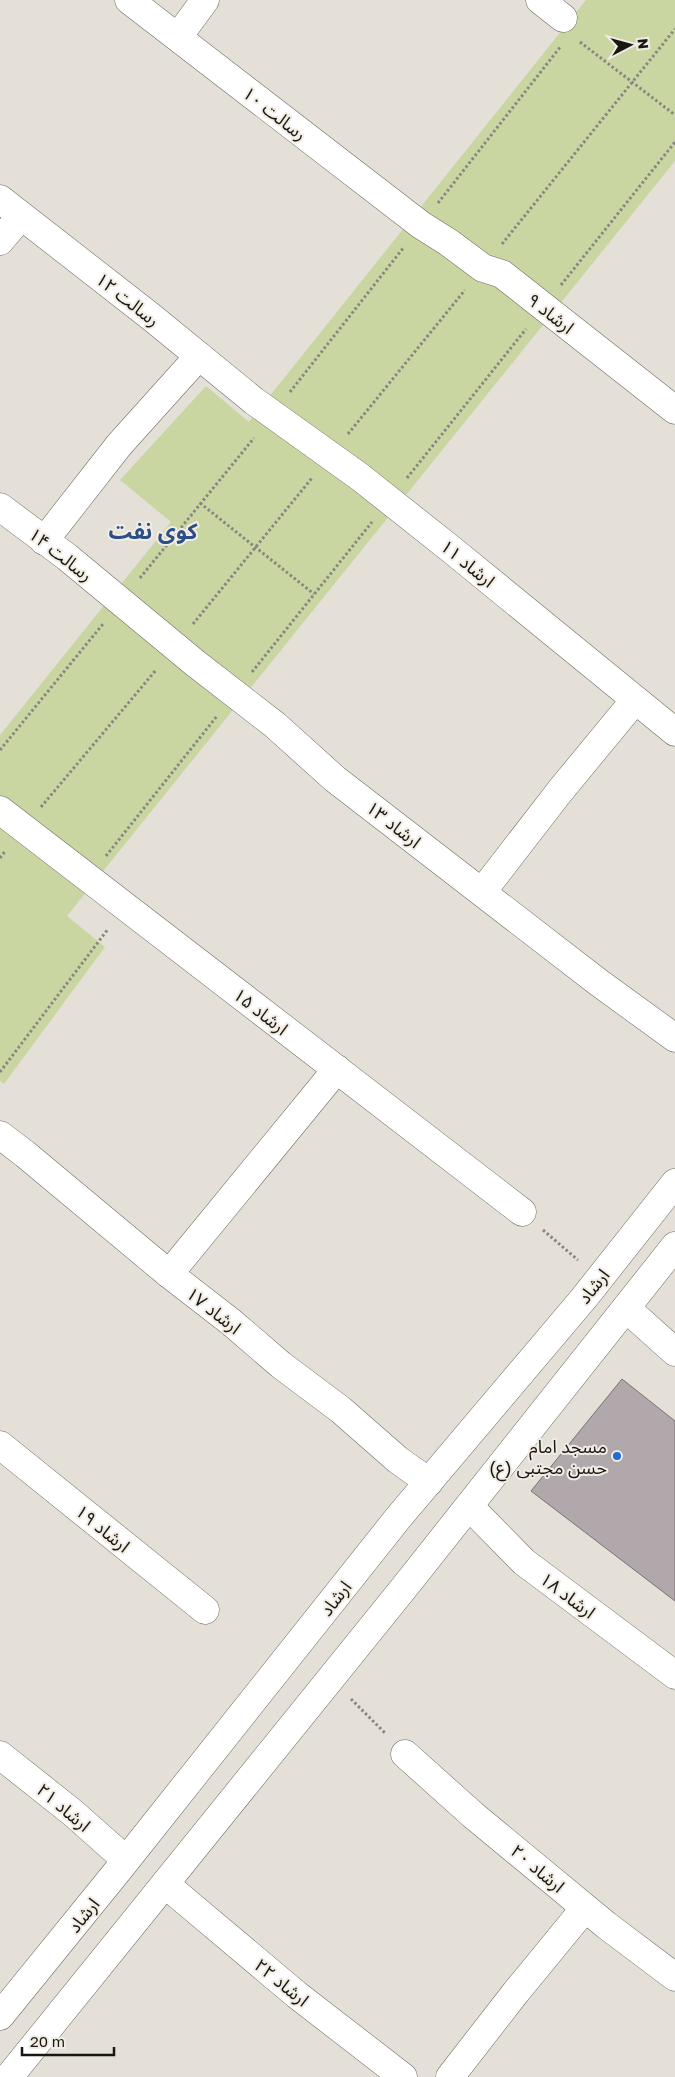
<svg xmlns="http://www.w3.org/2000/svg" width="675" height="2077" font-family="'Golos Text','Noto Sans Arabic',sans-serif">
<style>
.green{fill:#c9d6a2}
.building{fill:#b1a8ac;stroke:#7a7175}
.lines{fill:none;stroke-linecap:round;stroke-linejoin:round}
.street-casing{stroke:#706c65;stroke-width:29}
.secondary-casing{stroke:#706c65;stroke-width:29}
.path{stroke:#898680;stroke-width:3;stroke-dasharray:2.5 2.5;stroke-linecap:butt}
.street{stroke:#fff;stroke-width:28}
.secondary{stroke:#fff;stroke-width:28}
.poi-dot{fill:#216bd7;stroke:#f2ede4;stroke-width:2}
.labels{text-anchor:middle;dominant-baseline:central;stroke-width:4;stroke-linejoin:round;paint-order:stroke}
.street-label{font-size:18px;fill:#191714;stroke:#f2ede4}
.poi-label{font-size:18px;fill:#191714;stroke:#f2ede4;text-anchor:end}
.district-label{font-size:22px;font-weight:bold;fill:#2b4f86;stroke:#f2ede4}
</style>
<rect width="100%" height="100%" fill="#e4e0d7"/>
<polygon class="green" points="586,0 675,0 675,161 67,916 105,947 4,1084 0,1081 0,735 171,522 120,480 206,386 249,422"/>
<polygon class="building" points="622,1379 675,1421 675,1601 531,1491"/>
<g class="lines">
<g class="street-casing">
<g id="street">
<polyline points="129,0 421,225 448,242 483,268 502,274 675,410"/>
<polyline points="540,0 563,18"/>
<polyline points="178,37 205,0"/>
<polyline points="0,199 150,316 254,401 360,477 452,550 675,732"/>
<polyline points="0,241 21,216"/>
<polyline points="0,507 67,557 195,663 275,725 335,779 598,982 675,1038"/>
<polyline points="44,541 119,445 199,356"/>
<polyline points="0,810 522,1212"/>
<polyline points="482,892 560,791 635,700"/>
<polyline points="0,1135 25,1154 169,1274 231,1322 281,1365 341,1410 398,1460 429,1482"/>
<polyline points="169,1274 337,1069"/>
<polyline points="626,1308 675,1352"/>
<polyline points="0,1445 205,1610"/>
<polyline points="469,1506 524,1562 675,1675"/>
<polyline points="405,1754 473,1815 606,1925 675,1977"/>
<polyline points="0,1755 73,1813 126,1860"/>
<polyline points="165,1884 297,1995 403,2077"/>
<polyline points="450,2077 516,1992 585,1908"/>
</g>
</g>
<g class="secondary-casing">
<g id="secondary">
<polyline points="0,2016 120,1868 398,1518 584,1298 675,1183"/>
<polyline points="9,2077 407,1584 675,1246"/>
</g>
</g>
<g class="path">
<polyline points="580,42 675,115"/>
<polyline points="438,203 561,46"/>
<polyline points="502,244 675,29"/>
<polyline points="561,285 675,142"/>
<polyline points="290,392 404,247"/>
<polyline points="348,434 465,290"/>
<polyline points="407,478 526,329"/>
<polyline points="200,503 314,594"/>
<polyline points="140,578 254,438"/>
<polyline points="193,624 312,478"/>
<polyline points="252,672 372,522"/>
<polyline points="0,750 103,624"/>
<polyline points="41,807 156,670"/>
<polyline points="106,856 217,716"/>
<polyline points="0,858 6,850"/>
<polyline points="0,1072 108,929"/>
<polyline points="543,1230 578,1260"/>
<polyline points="351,1699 385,1733"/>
</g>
<use href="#street" class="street"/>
<use href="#secondary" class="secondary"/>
</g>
<circle class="poi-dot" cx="617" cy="1456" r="5"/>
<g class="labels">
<g class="street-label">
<text transform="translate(275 113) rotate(38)">رسالت ۱۰</text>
<text transform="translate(128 299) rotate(38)">رسالت ۱۲</text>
<text transform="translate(551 313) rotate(38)">ارشاد ۹</text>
<text transform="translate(61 554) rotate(38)">رسالت ۱۴</text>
<text transform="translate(468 563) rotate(39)">ارشاد ۱۱</text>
<text transform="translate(394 824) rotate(38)">ارشاد ۱۳</text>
<text transform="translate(261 1011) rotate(38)">ارشاد ۱۵</text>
<text transform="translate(593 1286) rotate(-51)">ارشاد</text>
<text transform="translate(214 1310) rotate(38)">ارشاد ۱۷</text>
<text transform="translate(103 1528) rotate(39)">ارشاد ۱۹</text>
<text transform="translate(568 1595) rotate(37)">ارشاد ۱۸</text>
<text transform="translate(335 1598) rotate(-52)">ارشاد</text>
<text transform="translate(64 1807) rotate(40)">ارشاد ۲۱</text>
<text transform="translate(538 1868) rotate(40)">ارشاد ۲۰</text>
<text transform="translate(83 1915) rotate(-51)">ارشاد</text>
<text transform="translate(282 1982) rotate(39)">ارشاد ۲۲</text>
</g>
<g class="poi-label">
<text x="607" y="1446">مسجد امام<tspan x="607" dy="21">حسن مجتبی (ع)</tspan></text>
</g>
<g class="district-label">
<text x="153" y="530">کوی نفت</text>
</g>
</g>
<g transform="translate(630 45) rotate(84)" stroke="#f2ede4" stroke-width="4" paint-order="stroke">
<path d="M0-4L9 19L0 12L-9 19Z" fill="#191714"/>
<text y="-8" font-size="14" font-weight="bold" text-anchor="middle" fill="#191714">N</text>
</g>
<path d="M22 2047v8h92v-8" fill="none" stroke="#191714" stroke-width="2.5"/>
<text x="30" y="2047" font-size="15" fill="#191714" stroke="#f2ede4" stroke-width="4" paint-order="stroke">20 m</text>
</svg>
